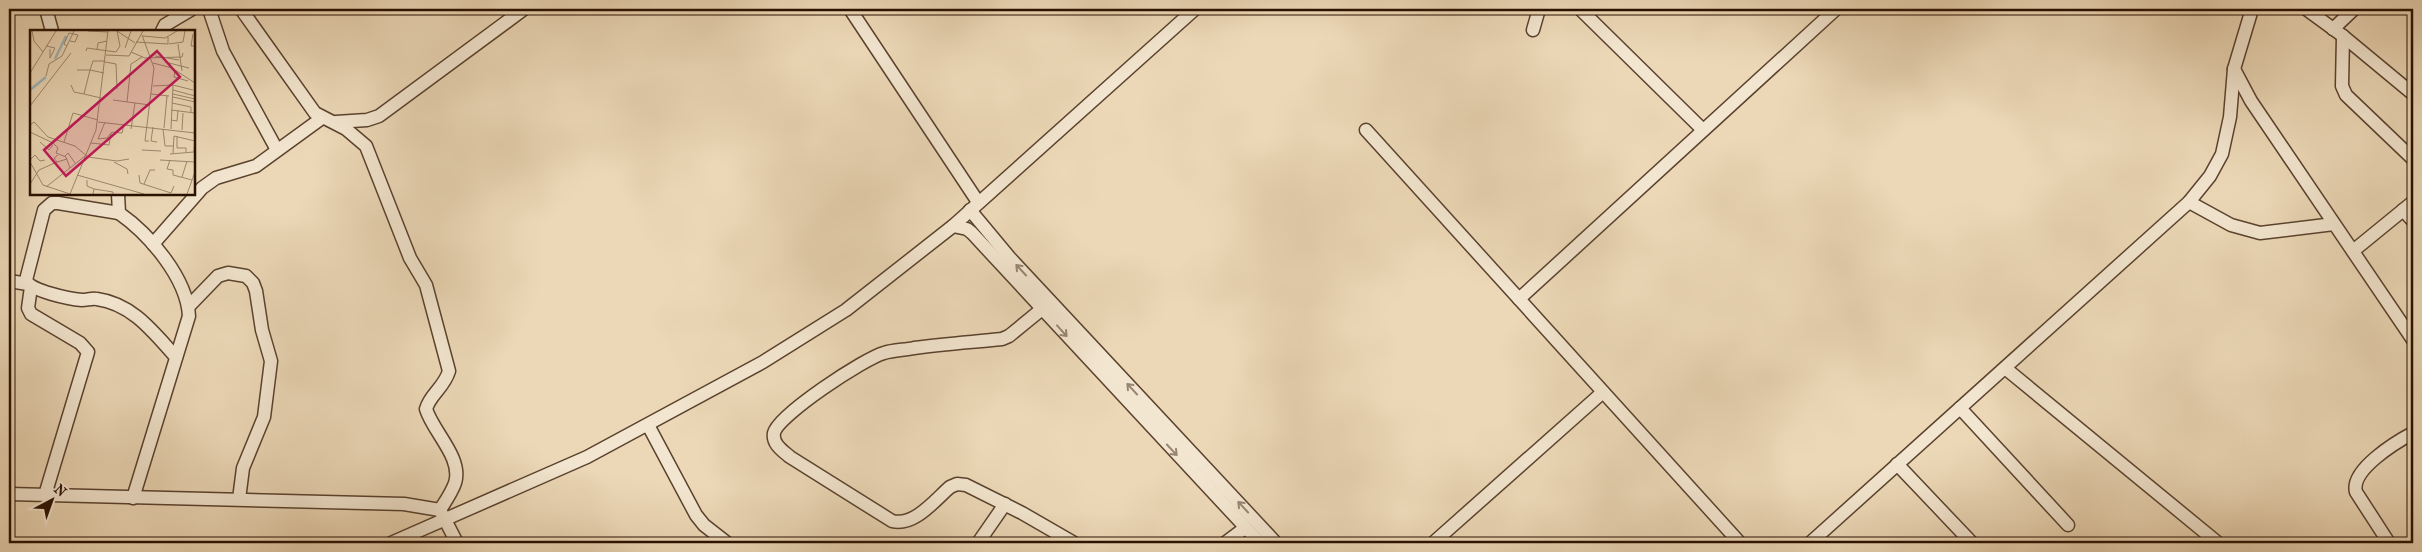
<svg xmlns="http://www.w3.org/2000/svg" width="2422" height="552" font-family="'IM FELL French Canon',serif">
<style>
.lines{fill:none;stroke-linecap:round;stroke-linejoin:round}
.minor-casing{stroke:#5a422e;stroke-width:15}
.minor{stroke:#f3e6d0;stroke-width:12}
.oneway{stroke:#988672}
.inset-river{fill:none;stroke:#9fb6bb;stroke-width:2.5}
.inset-road{fill:none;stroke:#9e886e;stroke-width:1}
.view{fill:#c2185b;fill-opacity:0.15;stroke:#c2185b;stroke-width:2.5}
.inset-edge{fill:none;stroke:#291000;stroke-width:2.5}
</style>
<rect width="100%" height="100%" fill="#ecd8b7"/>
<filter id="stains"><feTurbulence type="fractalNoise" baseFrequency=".004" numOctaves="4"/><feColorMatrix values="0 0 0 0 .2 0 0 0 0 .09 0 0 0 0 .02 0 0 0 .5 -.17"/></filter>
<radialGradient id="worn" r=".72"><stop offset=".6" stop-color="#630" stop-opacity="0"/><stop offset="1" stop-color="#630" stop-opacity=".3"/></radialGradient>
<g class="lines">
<g class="minor-casing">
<g id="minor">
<polyline points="46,9 52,31"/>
<polyline points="209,9 223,51 277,150"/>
<path d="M241,9l74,104 31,16 20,17 44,112 16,27 23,86c-5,17 -19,23 -23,38 7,23 37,49 29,74 -3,9 -10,19 -15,27l17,33"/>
<polyline points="850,9 978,202"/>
<polyline points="1580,9 1703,130"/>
<polyline points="2306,9 2343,36 2413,94"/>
<polyline points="2333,29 2354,9"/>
<polyline points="1533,30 1539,9"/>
<polyline points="162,31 165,25 192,9"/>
<polyline points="2343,36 2342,86 2346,95 2413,159"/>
<polyline points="2234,69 2251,101 2413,340"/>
<polyline points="336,122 367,120 379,116 524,9"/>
<polyline points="1366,130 1740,543"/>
<path d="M118,194l1,19c30,21 68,65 70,103l-56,182"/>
<polyline points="2189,202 2231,225 2260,233 2334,224"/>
<polyline points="970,210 1010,258 1276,543"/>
<polyline points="2403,210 2413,221"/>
<path d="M119,213l-61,-10h-6l-8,7 -18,70c4,11 44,19 56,20 5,0 10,-2 15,-1 36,5 57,34 79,58"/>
<polyline points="953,226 967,229 972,233 1260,543"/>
<polyline points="153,244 202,188 216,178 256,166 322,118"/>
<polyline points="2353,251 2413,202"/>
<polyline points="9,281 28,284"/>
<polyline points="31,287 28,308 31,314 80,343 88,352 45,495"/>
<polyline points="1519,299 1836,9"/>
<polyline points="189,306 218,276 228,273 246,276 253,283 256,291 262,330 271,361 264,417 243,468 239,499"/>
<path d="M1042,309l-33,27 -7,3c-29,3 -58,5 -88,9 -9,2 -21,2 -30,5 -19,5 -106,62 -110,80 -2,11 9,18 16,24l102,64c22,6 43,-21 58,-34l7,-3 9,1 56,28 52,30"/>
<polyline points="2005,368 2218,543"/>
<polyline points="1960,408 2068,525"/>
<polyline points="648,425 696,515 704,525 727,543"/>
<polyline points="1897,464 1972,543"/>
<polyline points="9,494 404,504 440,510"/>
<polyline points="391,543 587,457 763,362 846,310 953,226 1195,9"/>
<polyline points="978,543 1005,504"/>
<polyline points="1225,543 1245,528"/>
<polyline points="1433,543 1603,392"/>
<polyline points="1810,543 2189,202 2210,176 2222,154 2230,117 2234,69 2252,9"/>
<path d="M2389,543l-33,-51c-6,-22 40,-50 57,-59"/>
</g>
</g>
<use href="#minor" class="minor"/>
</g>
<defs><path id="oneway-shaft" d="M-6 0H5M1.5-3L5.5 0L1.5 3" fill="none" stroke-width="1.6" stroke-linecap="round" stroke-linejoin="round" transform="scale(1.25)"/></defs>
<g class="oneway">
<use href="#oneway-shaft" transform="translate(1021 270) rotate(-133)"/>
<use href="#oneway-shaft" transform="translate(1062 331) rotate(48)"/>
<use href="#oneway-shaft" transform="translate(1132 389) rotate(-133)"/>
<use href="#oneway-shaft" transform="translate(1172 450) rotate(47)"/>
<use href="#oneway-shaft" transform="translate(1243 507) rotate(-133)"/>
</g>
<g transform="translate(30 30)">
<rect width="165" height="165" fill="#ecd8b7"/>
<path class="inset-river" d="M25,29l11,-23M0,60l16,-13"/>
<path class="inset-road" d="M2,1l2,10 9,11M58,1l20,1M87,1l18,12M87,1l3,15M163,4l-2,12h4M112,5l12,33 -9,73h4M113,6l22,2 12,-7M106,12l32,2v-7M139,14l14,-2 2,-11M148,14l4,27M16,16l9,2 -5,10v-9M37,16l-3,-2 5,-11 9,2 -3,7 -5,-1M95,18l6,-17M67,20l1,-7 9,-2M56,21l1,-3 29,4 4,-6M101,22l14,6 37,-1 1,-4M76,25l23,1 14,-25M125,26l24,4M75,32l11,2 1,25M135,32l24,6M123,33l19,5 23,15M47,40h13l3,-9h12M145,40l-1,7 14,4M0,43l26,-42M16,46l3,-12 13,-8 12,-25M41,55l3,7 10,2 6,-24 14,3M123,56l20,-1 20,5M143,60l22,6M54,64l17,4M121,64l18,2M143,64l22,5M143,67l22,5M83,70l37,5M97,72l4,-38 11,-7M142,73l19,4v6M0,76l41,-53M141,80l24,3M141,90l6,1 1,-11M68,92l97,11M75,92l-7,17 9,-1 5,-6 10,1 2,-9M0,95l4,-3 14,15 27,9 13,11 29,4 12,-2M123,97l-2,14 6,1M134,98l3,-32M101,99l4,-26M133,99l2,17h8M141,99l2,-44M152,100l1,-17M0,102l23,11 5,5 -2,5 10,4 4,11M147,106v12h9v4M10,112l9,8 4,-5M34,112l9,-29 25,7M61,113l18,2 2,-12M112,120l19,1M143,123l1,-17 21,5M140,124l24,-2 1,-16M28,125l-4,3 3,4 10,-3M35,126l3,-3 7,10M0,130l5,-5 5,6 5,-1M130,130l35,2M140,130l-3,9 6,1v5l19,5M0,132l13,23 27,9M84,132l13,7 1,5M47,145l67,19M109,145l1,8 31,10 3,-7M152,147l5,-16M57,150v6l7,3 -1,5M0,154l9,-14 18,-8M114,154l6,-14h5M16,157l39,-31M64,159l19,3v2M40,164l26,-64 12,-99M157,164l8,-22"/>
<path class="view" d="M127,21l23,26 -114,99 -22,-26z"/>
<rect width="165" height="165" class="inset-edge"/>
</g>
<rect width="2422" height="552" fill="none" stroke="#ecd8b7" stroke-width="30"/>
<rect x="10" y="10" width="2402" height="532" fill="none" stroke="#291000" stroke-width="2.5"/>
<rect x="15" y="15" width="2392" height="522" fill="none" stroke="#291000"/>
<g transform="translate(52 500) rotate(41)" stroke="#f3e6d0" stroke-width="4" paint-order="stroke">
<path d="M0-4L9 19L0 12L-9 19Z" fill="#291000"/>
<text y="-8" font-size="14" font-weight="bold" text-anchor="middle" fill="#291000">N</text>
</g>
<rect width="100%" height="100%" filter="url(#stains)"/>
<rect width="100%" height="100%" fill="url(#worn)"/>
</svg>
